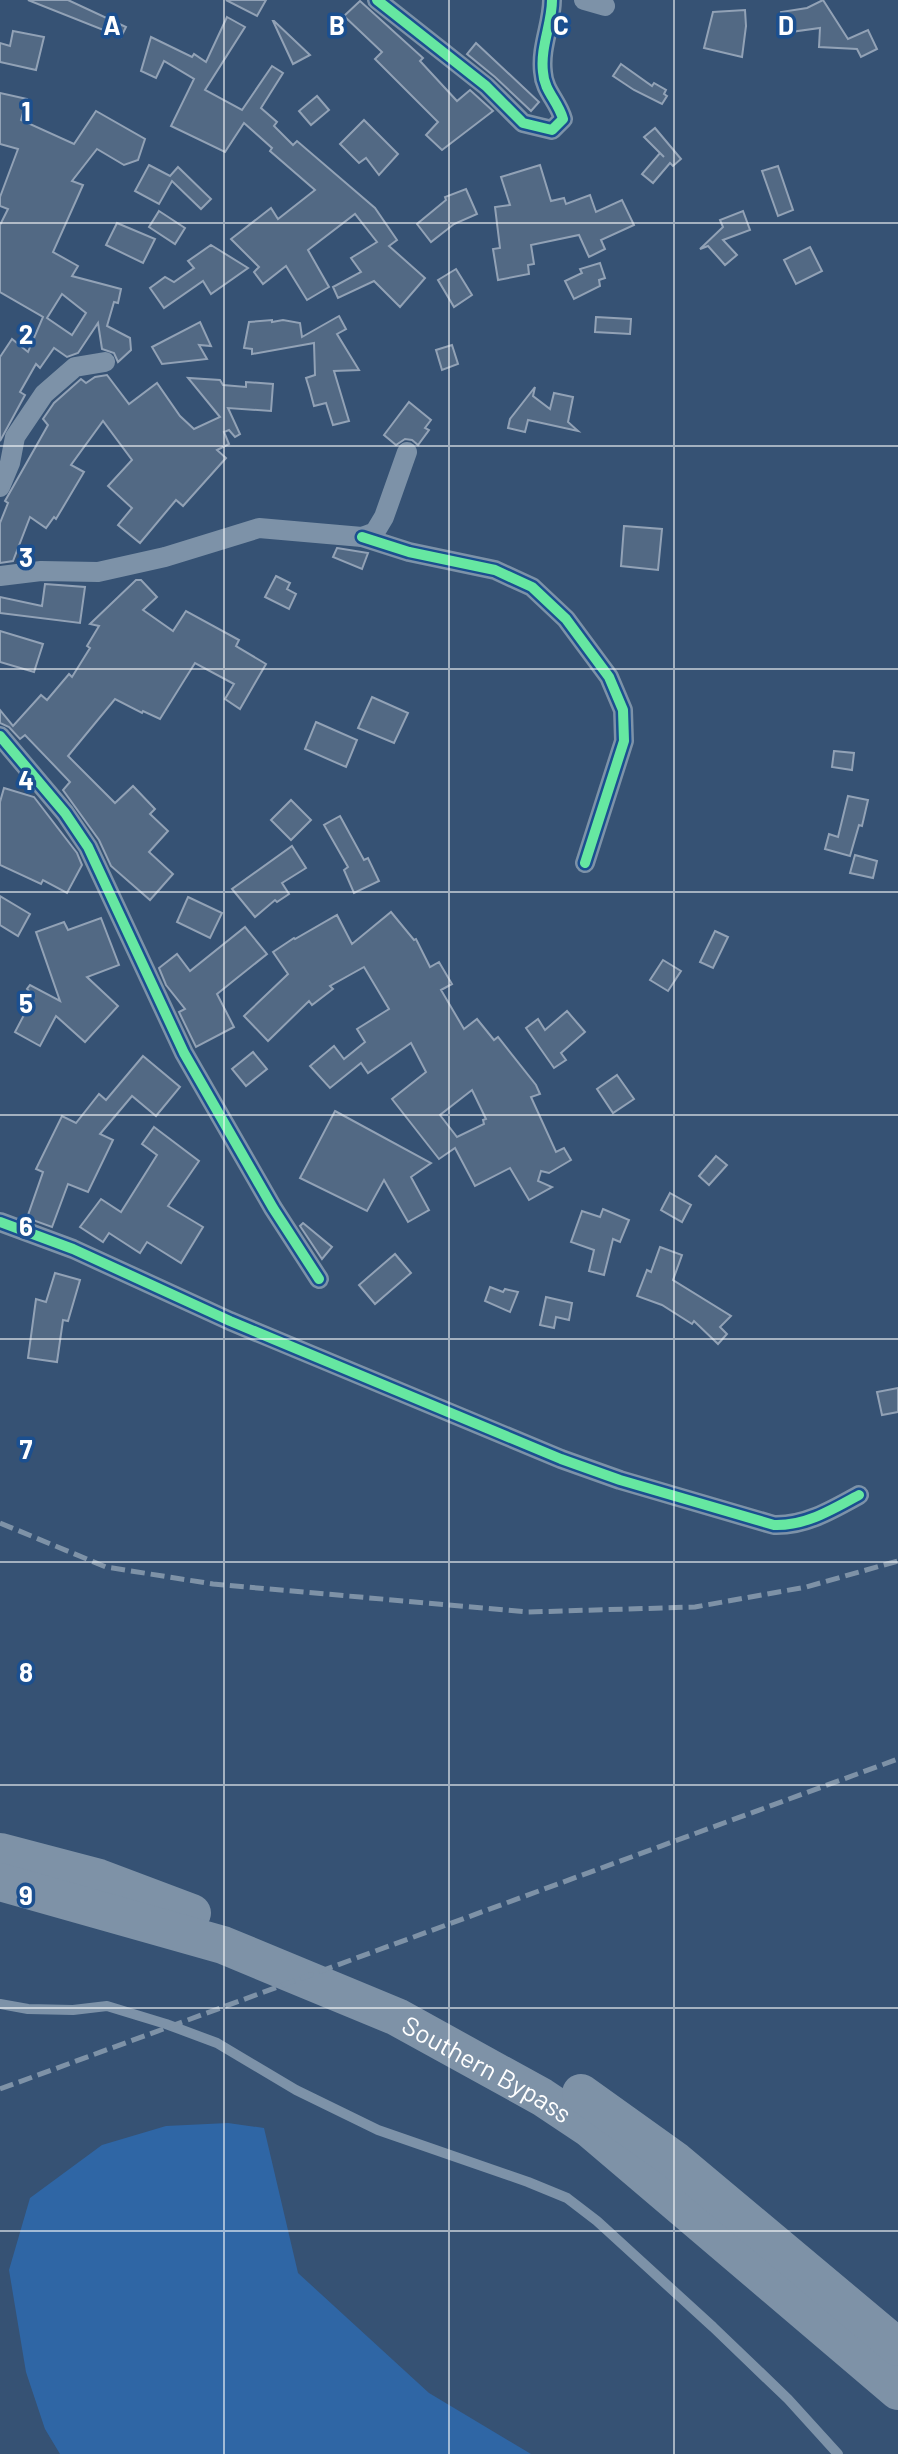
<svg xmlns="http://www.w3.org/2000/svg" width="898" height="2454" font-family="Barlow,sans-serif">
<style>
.green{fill:#2f66a5}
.building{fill:#526984;stroke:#92a2b6;stroke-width:2;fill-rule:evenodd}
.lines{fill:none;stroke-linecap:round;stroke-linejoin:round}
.lane{stroke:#7d92a8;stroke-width:10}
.street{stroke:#7d92a8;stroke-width:20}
.highway{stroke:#7e92a7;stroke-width:38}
.rail{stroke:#7e92a7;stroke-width:5;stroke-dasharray:14 6;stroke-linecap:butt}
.cycleway-casing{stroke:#1b4f8f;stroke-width:15}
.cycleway{stroke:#66e7a1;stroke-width:10}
.grid{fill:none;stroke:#fff;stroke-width:2;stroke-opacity:0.55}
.labels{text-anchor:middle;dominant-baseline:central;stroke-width:7;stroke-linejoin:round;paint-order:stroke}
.street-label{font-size:26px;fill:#fff;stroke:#1b4f8f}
.grid-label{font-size:26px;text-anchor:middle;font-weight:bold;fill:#fff;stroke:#1b4f8f;stroke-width:7;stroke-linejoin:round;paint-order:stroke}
</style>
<rect width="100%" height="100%" fill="#365274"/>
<polygon class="green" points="228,2123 264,2128 298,2273 429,2393 531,2454 60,2454 45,2429 26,2372 9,2270 30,2198 102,2145 166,2126"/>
<g class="building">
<polygon points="28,0 68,0 126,27 121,37"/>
<polygon points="226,0 266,0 257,16"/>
<polygon points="823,0 848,39 868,30 877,49 861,57 857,49 819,47 820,28 783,33 781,12 807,8"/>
<polygon points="360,1 423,58 420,61 457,101 470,90 493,111 442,150 426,135 438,122 375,59 382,52 344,16"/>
<polygon points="745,10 746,26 742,57 704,48 713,12"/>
<polygon points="227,17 245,27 205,90 242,110 272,66 283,73 261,108 277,122 274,126 293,145 297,141 375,208 397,240 389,246 425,278 400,307 374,281 338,298 333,287 361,272 351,258 377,242 355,214 308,250 329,287 307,300 286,266 263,284 254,272 259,267 231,239 271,208 278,219 315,190 270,151 272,148 244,123 225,152 171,126 194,79 164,61 156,78 141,71 151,37 192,57 194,54 206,62"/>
<polygon points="273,21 274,21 310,55 293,64"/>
<polygon points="13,31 44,37 36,70 0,62 0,43 10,46"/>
<polygon points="476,43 539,102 531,111 495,77 467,54"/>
<polygon points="621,64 652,86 654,83 666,90 664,94 667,96 662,104 634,90 613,76"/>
<path d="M0,93l27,6 -6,21 53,24 22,-33 49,28 -7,21 -14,5 -27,-16 -25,32 11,4 -30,67 25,14 -6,10 49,13 -3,14 -4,-1 -7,24 23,12 1,12 -13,12 -4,-9 -12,-4 -4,-26 -20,30 -11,4 -13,-9 -14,20 -4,-4 -16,28 5,3 -25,46v-84l12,-18 16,13 15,-35 -43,-25v-67l8,-16 -8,-3v-9l18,-48 -18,-5zM62,294l24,19 -14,22 -25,-17z"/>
<polygon points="317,96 329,110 311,125 299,111"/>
<polygon points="364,120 398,154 379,175 366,158 359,163 340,144"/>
<polygon points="655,128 681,159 673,166 670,163 653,183 642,174 660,153 664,157 644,137"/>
<polygon points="149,165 170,176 178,167 211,199 201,209 172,181 159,204 135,191"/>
<polygon points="540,165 551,201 564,198 566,204 590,195 596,212 622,200 634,225 601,240 605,249 589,257 579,235 531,245 534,264 528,265 529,274 498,280 493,249 500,248 495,207 510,205 501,177"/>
<polygon points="778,166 793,210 778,216 762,171"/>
<polygon points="466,189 477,214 454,224 431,242 417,224 446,200 445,197"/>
<polygon points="159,211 185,228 175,244 149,227"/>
<polygon points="743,211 750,230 723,240 737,255 725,265 708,246 700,249 723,227 720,220"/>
<polygon points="117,223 155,239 143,263 106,245"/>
<polygon points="211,245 248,268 211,294 203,281 164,308 150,288 165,277 174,282 194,268 188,261"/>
<polygon points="810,247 822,271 796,284 784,260"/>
<polygon points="600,263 605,278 599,280 600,286 574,299 565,281 582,273 580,269"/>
<polygon points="456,269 472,295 454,307 438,280"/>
<polygon points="339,316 346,329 337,334 359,370 334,371 349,421 333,425 326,403 314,406 310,391 306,378 315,375 314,343 252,354 252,349 244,348 249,322 272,320 272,322 283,320 300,323 302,337"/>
<polygon points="596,317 631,319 630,334 595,332"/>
<polygon points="200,322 211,346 199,345 207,359 162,364 152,347"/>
<polygon points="452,345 458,364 442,370 436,350"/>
<polygon points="107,375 129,404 157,383 180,416 194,429 220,417 188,378 220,380 223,385 246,387 246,382 273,384 271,411 228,408 240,434 235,437 229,430 224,432 229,444 217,450 226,458 183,506 176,500 140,543 118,525 132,508 108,486 132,460 103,421 71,465 84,472 56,519 54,517 46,528 30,517 13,561 0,563 0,523 8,503 5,501 48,425 43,419 54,403 81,379 86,383 95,377"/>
<polygon points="535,387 533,396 550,409 554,393 573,397 568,422 578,431 528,420 525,432 508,428 510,419"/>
<polygon points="409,402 431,420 425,428 429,430 418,445 412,440 405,439 396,445 384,435"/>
<polygon points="624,526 662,529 658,570 621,566"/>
<polygon points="337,548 368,553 362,569 333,557"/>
<polygon points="276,576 290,583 287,589 296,594 289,609 265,597"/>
<polygon points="136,580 141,580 157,597 143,610 173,631 186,611 239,640 236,646 266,664 240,709 225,699 234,684 195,663 160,719 143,711 142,713 115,699 68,756 115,803 133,786 155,809 150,814 168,831 149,852 173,874 150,900 111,866 99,840 63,790 70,782 25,735 20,739 9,727 0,723 0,710 13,726 41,695 47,700 69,674 72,677 90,648 87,646 99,626 90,624"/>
<polygon points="45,584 85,587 80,623 0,613 0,597 42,606"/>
<polygon points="0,631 43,644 34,672 0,662"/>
<polygon points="372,697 408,713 394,743 358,728"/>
<polygon points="316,722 357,740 346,767 305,749"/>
<polygon points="834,751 854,753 852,770 832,767"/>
<polygon points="4,788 34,797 77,853 82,865 67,893 43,880 41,884 0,865 0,802"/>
<polygon points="848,796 868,800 862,826 859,825 850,856 825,849 829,834 838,837"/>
<polygon points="291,800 311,820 291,840 271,820"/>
<polygon points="340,816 364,860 368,858 379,881 354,893 344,870 348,867 324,825"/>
<polygon points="292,846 306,868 282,883 289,894 277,902 275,900 255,917 232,889"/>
<polygon points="855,855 877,861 873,878 850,873"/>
<polygon points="0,896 30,914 18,936 0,925"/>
<polygon points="188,897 222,913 210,938 177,922"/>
<path d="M391,912l23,28 2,-1 14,28 9,-5 13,22 -11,6 23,39 13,-10 17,21 4,-3 38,48 4,9 -9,3 25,55 8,-4 7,12 -22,13 -8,-2 -3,10 14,6 -23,13 -19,-32 -35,18 -20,-38 -16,11 -47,-60 34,-27 -15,-29 -43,30 -7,-10 -31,25 -20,-22 24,-20 10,13 21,-17 -8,-13 32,-20 -25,-42 -34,19 3,3 -21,16 -3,-4 -41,40 -24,-25 44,-42 -15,-22 21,-14 1,1 42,-24 15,29zM472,1090l14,29 -3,1 1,4 -27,13 -17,-22z"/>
<polygon points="101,918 119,965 87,977 118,1006 85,1042 56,1016 40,1046 15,1032 34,996 27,989 30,985 60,1001 36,932 64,922 68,930"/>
<polygon points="245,927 267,954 217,994 234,1027 196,1047 179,1012 185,1009 166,985 159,968 177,954 190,971"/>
<polygon points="715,931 728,937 713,968 700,962"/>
<polygon points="663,960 681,971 668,991 650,980"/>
<polygon points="567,1011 585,1032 561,1053 566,1060 554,1068 526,1028 538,1019 545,1030"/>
<polygon points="253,1052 267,1069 246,1086 232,1069"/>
<polygon points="143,1056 180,1087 156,1116 132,1096 100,1134 113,1140 88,1192 68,1184 52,1227 27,1218 43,1172 36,1169 62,1116 76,1123 99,1094 106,1100"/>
<polygon points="617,1075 634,1099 613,1113 597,1089"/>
<polygon points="335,1111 431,1163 411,1177 429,1210 408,1222 384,1180 367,1211 300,1178"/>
<polygon points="154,1127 199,1161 168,1206 203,1227 181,1263 147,1242 140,1253 109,1233 103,1242 80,1227 101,1199 121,1212 157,1155 142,1144"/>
<polygon points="716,1156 727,1165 709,1185 699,1176"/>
<polygon points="670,1193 691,1205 682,1222 661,1210"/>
<polygon points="603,1209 629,1220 620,1242 613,1239 604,1275 589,1271 594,1250 571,1242 582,1211 600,1217"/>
<polygon points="303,1223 332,1247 322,1259 300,1226"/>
<polygon points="660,1247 682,1255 673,1280 731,1316 720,1327 727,1334 718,1344 694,1321 692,1324 662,1305 637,1296 647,1270 651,1272"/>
<polygon points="395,1254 411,1273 375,1304 359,1285"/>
<polygon points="55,1273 80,1280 68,1321 63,1320 57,1362 28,1358 36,1299 46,1302"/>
<polygon points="490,1287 503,1292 505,1289 518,1292 510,1312 485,1301"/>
<polygon points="546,1297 572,1303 569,1320 556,1317 554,1328 540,1325"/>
<polygon points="898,1388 898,1412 882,1415 877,1392"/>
</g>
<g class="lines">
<polyline class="lane" points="0,2004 28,2009 73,2010 107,2006 166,2024 217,2043 296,2090 378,2130 528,2182 567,2198 597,2221 713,2327 788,2399 838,2454"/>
<g class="street">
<path d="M377,0l109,86 37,37 29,7 11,-11c-5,-18 -19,-28 -20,-47 -3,-25 9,-48 9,-72"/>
<polyline points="584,0 605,6"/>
<polyline points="0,487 10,463 15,437 44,394 75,367 105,362"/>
<polyline points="362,537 409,552 495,570 532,587 566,619 609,677 623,710 624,741 585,863"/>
<polyline points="0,576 41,571 98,572 165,557 259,528 362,537 375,532 384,517 407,452"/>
<polyline points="0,736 65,813 88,847 184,1053 273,1208 319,1279"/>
<path d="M0,1222l73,27 157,72 331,138 59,21 154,45c31,1 58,-15 85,-30"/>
</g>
<g class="highway">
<polyline points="0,1852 99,1878 192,1913"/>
<path id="s1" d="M0,1882l223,63 174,72 145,80 48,32 308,262"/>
<polyline points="581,2093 676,2161 898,2347"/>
</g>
<g class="rail">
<polyline points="0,1523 106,1567 213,1584 528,1612 695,1607 806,1587 898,1561"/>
<polyline points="0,2089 898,1759"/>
</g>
<g class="cycleway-casing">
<g id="cycleway">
<path d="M377,0l109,86 37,37 29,7 11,-11c-5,-18 -19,-28 -20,-47 -3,-25 9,-48 9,-72"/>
<polyline points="362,537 409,552 495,570 532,587 566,619 609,677 623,710 624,741 585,863"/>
<polyline points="0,736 65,813 88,847 184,1053 273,1208 319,1279"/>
<path d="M0,1222l73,27 157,72 331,138 59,21 154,45c31,1 58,-15 85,-30"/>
</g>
</g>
<use href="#cycleway" class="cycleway"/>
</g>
<path class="grid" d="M224,0v2454M449,0v2454M674,0v2454M0,223h898M0,446h898M0,669h898M0,892h898M0,1115h898M0,1339h898M0,1562h898M0,1785h898M0,2008h898M0,2231h898"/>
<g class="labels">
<g class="street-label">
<text stroke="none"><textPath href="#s1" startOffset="524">Southern Bypass</textPath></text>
</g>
</g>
<g class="grid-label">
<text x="112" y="35">A</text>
<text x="337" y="35">B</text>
<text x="561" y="35">C</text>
<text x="786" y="35">D</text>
<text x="26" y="121">1</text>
<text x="26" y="344">2</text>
<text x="26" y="567">3</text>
<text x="26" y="790">4</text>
<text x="26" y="1013">5</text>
<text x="26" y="1236">6</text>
<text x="26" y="1459">7</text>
<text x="26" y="1682">8</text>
<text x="26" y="1905">9</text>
</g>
</svg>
